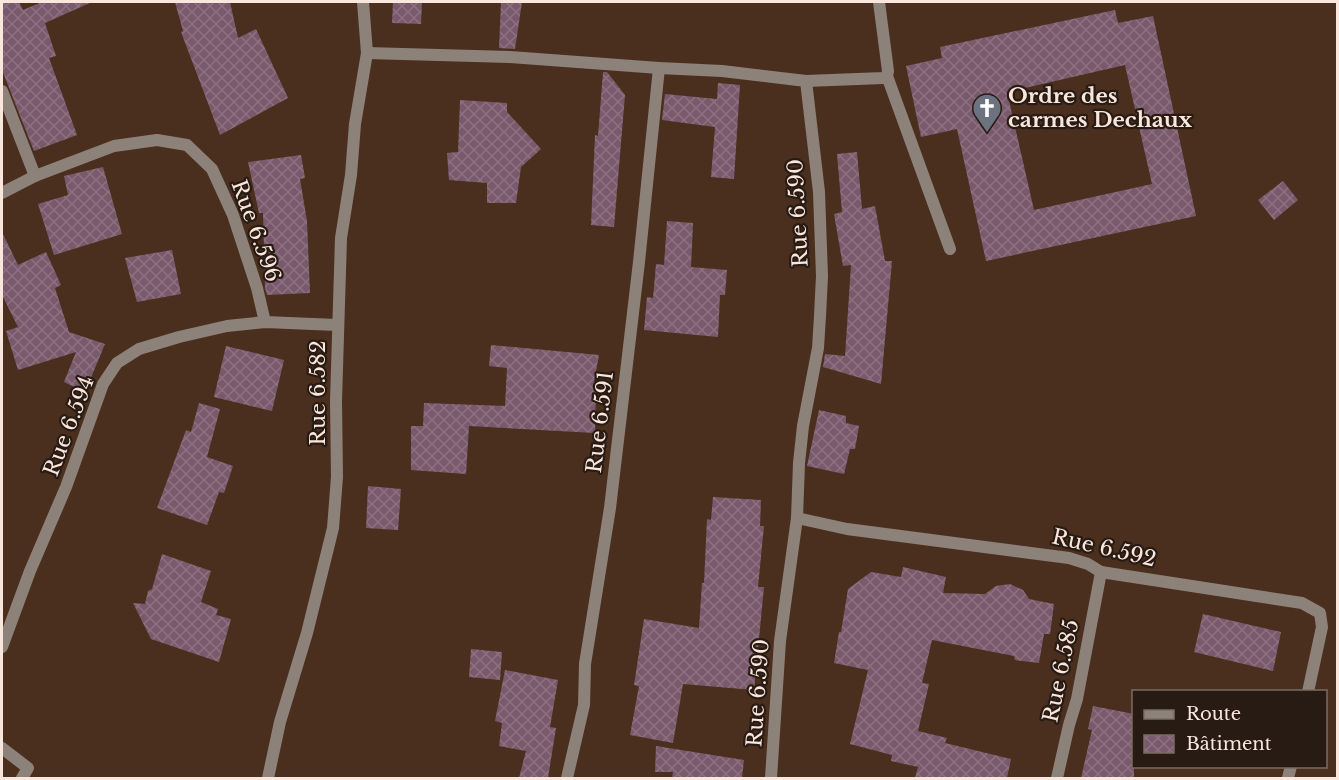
<svg xmlns="http://www.w3.org/2000/svg" width="1339" height="780" font-family="'Libre Baskerville',serif">
<style>
.building{fill:url(#building-cross-hatch);fill-rule:evenodd}
.lines{fill:none;stroke-linecap:round;stroke-linejoin:round}
.street{stroke:#8d827a;stroke-width:12}
.labels{text-anchor:middle;dominant-baseline:central;stroke-width:4.5;stroke-linejoin:round;paint-order:stroke}
.poi-label{font-size:21px;font-weight:bold;fill:#f9e6dc;stroke:#271b13;text-anchor:start}
.street-label{font-size:21px;fill:#f9e6dc;stroke:#271b13}
</style>
<defs>
<pattern id="building-cross-hatch" width="8" height="8" patternUnits="userSpaceOnUse" patternTransform="scale(1.5)"><rect width="8" height="8" fill="#79596c"/><path d="M0 0l8 8M0 8l8-8" fill="none" stroke="#8d7180"/></pattern>
</defs>
<rect width="100%" height="100%" fill="#4b2f1e"/>
<g class="building">
<polygon points="2,2 19,2 23,10 42,2 92,2 45,23 56,56 49,58 77,135 34,151 2,70"/>
<polygon points="175,2 230,2 238,38 256,29 288,98 220,135 181,32 183,31"/>
<polygon points="393,2 422,2 421,24 392,23"/>
<polygon points="501,2 522,2 515,49 499,48"/>
<path d="M1115,10l3,13 35,-7 43,200 -210,45 -29,-132 -36,8 -15,-71 36,-8 -2,-11zM1125,65l27,119 -118,26 -27,-118z"/>
<polygon points="603,72 607,72 625,95 614,227 591,225 595,135 598,136"/>
<polygon points="718,83 740,85 734,179 711,177 715,127 662,120 665,94 717,99"/>
<polygon points="460,100 507,103 507,112 541,149 521,167 516,203 487,203 487,183 449,180 447,153 458,152"/>
<polygon points="857,152 862,209 875,206 885,261 892,261 881,384 823,367 825,354 845,356 851,265 843,266 834,214 842,212 837,154"/>
<polygon points="301,155 305,178 300,179 307,221 310,293 267,295 265,288 263,213 259,213 248,162"/>
<polygon points="103,167 122,234 54,255 38,204 68,195 64,176"/>
<polygon points="1283,181 1298,200 1274,220 1258,200"/>
<polygon points="667,221 693,223 691,267 727,270 725,295 720,295 718,337 644,330 647,297 653,298 656,264 664,265"/>
<polygon points="2,232 18,265 46,252 61,285 55,288 69,332 105,344 85,392 64,382 76,352 18,370 6,331 18,327 2,295"/>
<polygon points="172,250 181,294 137,302 125,258"/>
<polygon points="491,345 599,355 593,387 596,387 595,433 469,426 466,474 411,470 411,426 423,426 424,403 505,406 507,368 489,366"/>
<polygon points="226,346 284,360 272,411 214,397"/>
<polygon points="199,403 220,409 207,457 233,466 224,493 219,492 207,525 157,508 186,430 191,432"/>
<polygon points="819,410 846,416 846,423 859,426 855,449 850,449 844,474 807,466"/>
<polygon points="368,486 401,489 398,530 366,528"/>
<polygon points="713,497 761,500 760,526 764,526 758,587 764,587 754,690 683,684 673,743 630,735 639,686 634,685 644,619 699,628 702,583 704,583 707,519 711,520"/>
<polygon points="162,554 211,571 201,602 218,609 216,615 231,619 219,662 151,639 133,603 145,604 148,591 152,589"/>
<polygon points="903,567 946,577 943,593 985,594 996,586 1010,584 1023,590 1029,599 1054,604 1050,634 1044,634 1039,663 1015,660 1014,656 932,640 922,683 929,684 918,731 947,738 945,743 1011,759 1007,778 915,778 918,767 891,761 892,755 850,744 868,670 834,663 839,632 841,632 848,589 871,572 901,577"/>
<polygon points="1203,614 1281,632 1273,671 1194,652"/>
<polygon points="471,649 502,652 500,680 469,677"/>
<polygon points="505,670 558,680 550,727 556,728 548,778 519,778 526,751 499,746 502,723 495,721"/>
<polygon points="1093,706 1134,714 1134,778 1081,778 1092,730 1088,729"/>
<polygon points="656,746 744,760 742,778 672,778 673,772 655,772"/>
</g>
<g class="lines">
<g class="street">
<polyline points="879,2 888,71 887,76 950,249"/>
<polyline points="367,53 510,57 659,68 722,71 806,81 819,192 822,276 820,316 818,348 803,426 799,463 797,518 780,641 771,778"/>
<polyline points="806,81 883,78 887,76"/>
<polyline points="2,91 35,176"/>
<polyline points="2,193 35,176 114,146 157,140 187,145 212,169 233,215 257,288 265,322"/>
<polyline points="797,518 847,529 1069,558 1088,564 1101,572 1302,603 1320,613 1322,627 1308,692"/>
<polyline points="2,647 30,571 66,487 103,384 117,363 139,349 179,337 227,326 265,322 337,325"/>
<polyline points="2,748 28,768 22,778"/>
<polyline points="268,778 280,722 307,633 333,528 337,477 336,401 341,238 351,175 355,124 367,53 363,2"/>
<polyline points="567,778 584,705 585,664 610,508 639,262 659,68"/>
<polyline points="1057,778 1069,725 1077,699 1101,572"/>
<polyline points="1288,778 1291,766"/>
</g>
</g>
<defs>
<g id="church-pin" transform="scale(1.5)"><path d="M0 17L-7.5 6A9.5 9.5 0 1 1 7.5 6Z" fill="#6b7280" stroke="#271b13"/><path d="M-1.2-6h2.4v3.5h3.3v2.4h-3.3V6h-2.4V-.1h-3.3v-2.4h3.3Z" fill="#fff"/></g>
</defs>
<g fill-rule="evenodd">
<use href="#church-pin" x="987" y="108"/>
</g>
<g class="labels">
<g class="poi-label">
<text x="1008" y="96">Ordre des<tspan x="1008" dy="24">carmes Dechaux</tspan></text>
</g>
<g class="street-label">
<text transform="translate(798 213) rotate(-93)">Rue 6.590</text>
<text transform="translate(256 231) rotate(70)">Rue 6.596</text>
<text transform="translate(318 393) rotate(-90)">Rue 6.582</text>
<text transform="translate(600 422) rotate(-83)">Rue 6.591</text>
<text transform="translate(69 426) rotate(-69)">Rue 6.594</text>
<text transform="translate(1104 548) rotate(13)">Rue 6.592</text>
<text transform="translate(1061 671) rotate(-78)">Rue 6.585</text>
<text transform="translate(758 693) rotate(-86)">Rue 6.590</text>
</g>
</g>
<rect width="1339" height="780" fill="none" stroke="#f9e6dc" stroke-width="6"/>
<rect x="1132" y="690" width="195" height="78" fill="#271b13" stroke="#7b6c63" stroke-width="1.5"/>
<rect x="1144" y="710" width="30" height="9" fill="#8d827a" stroke="#7b6c63" stroke-width="1.5"/>
<text x="1186" y="720" font-size="18" fill="#f9e6dc">Route</text>
<rect x="1144" y="735" width="30" height="18" fill="url(#building-cross-hatch)" stroke="#7b6c63" stroke-width="1.5"/>
<text x="1186" y="750" font-size="18" fill="#f9e6dc">Bâtiment</text>
</svg>
